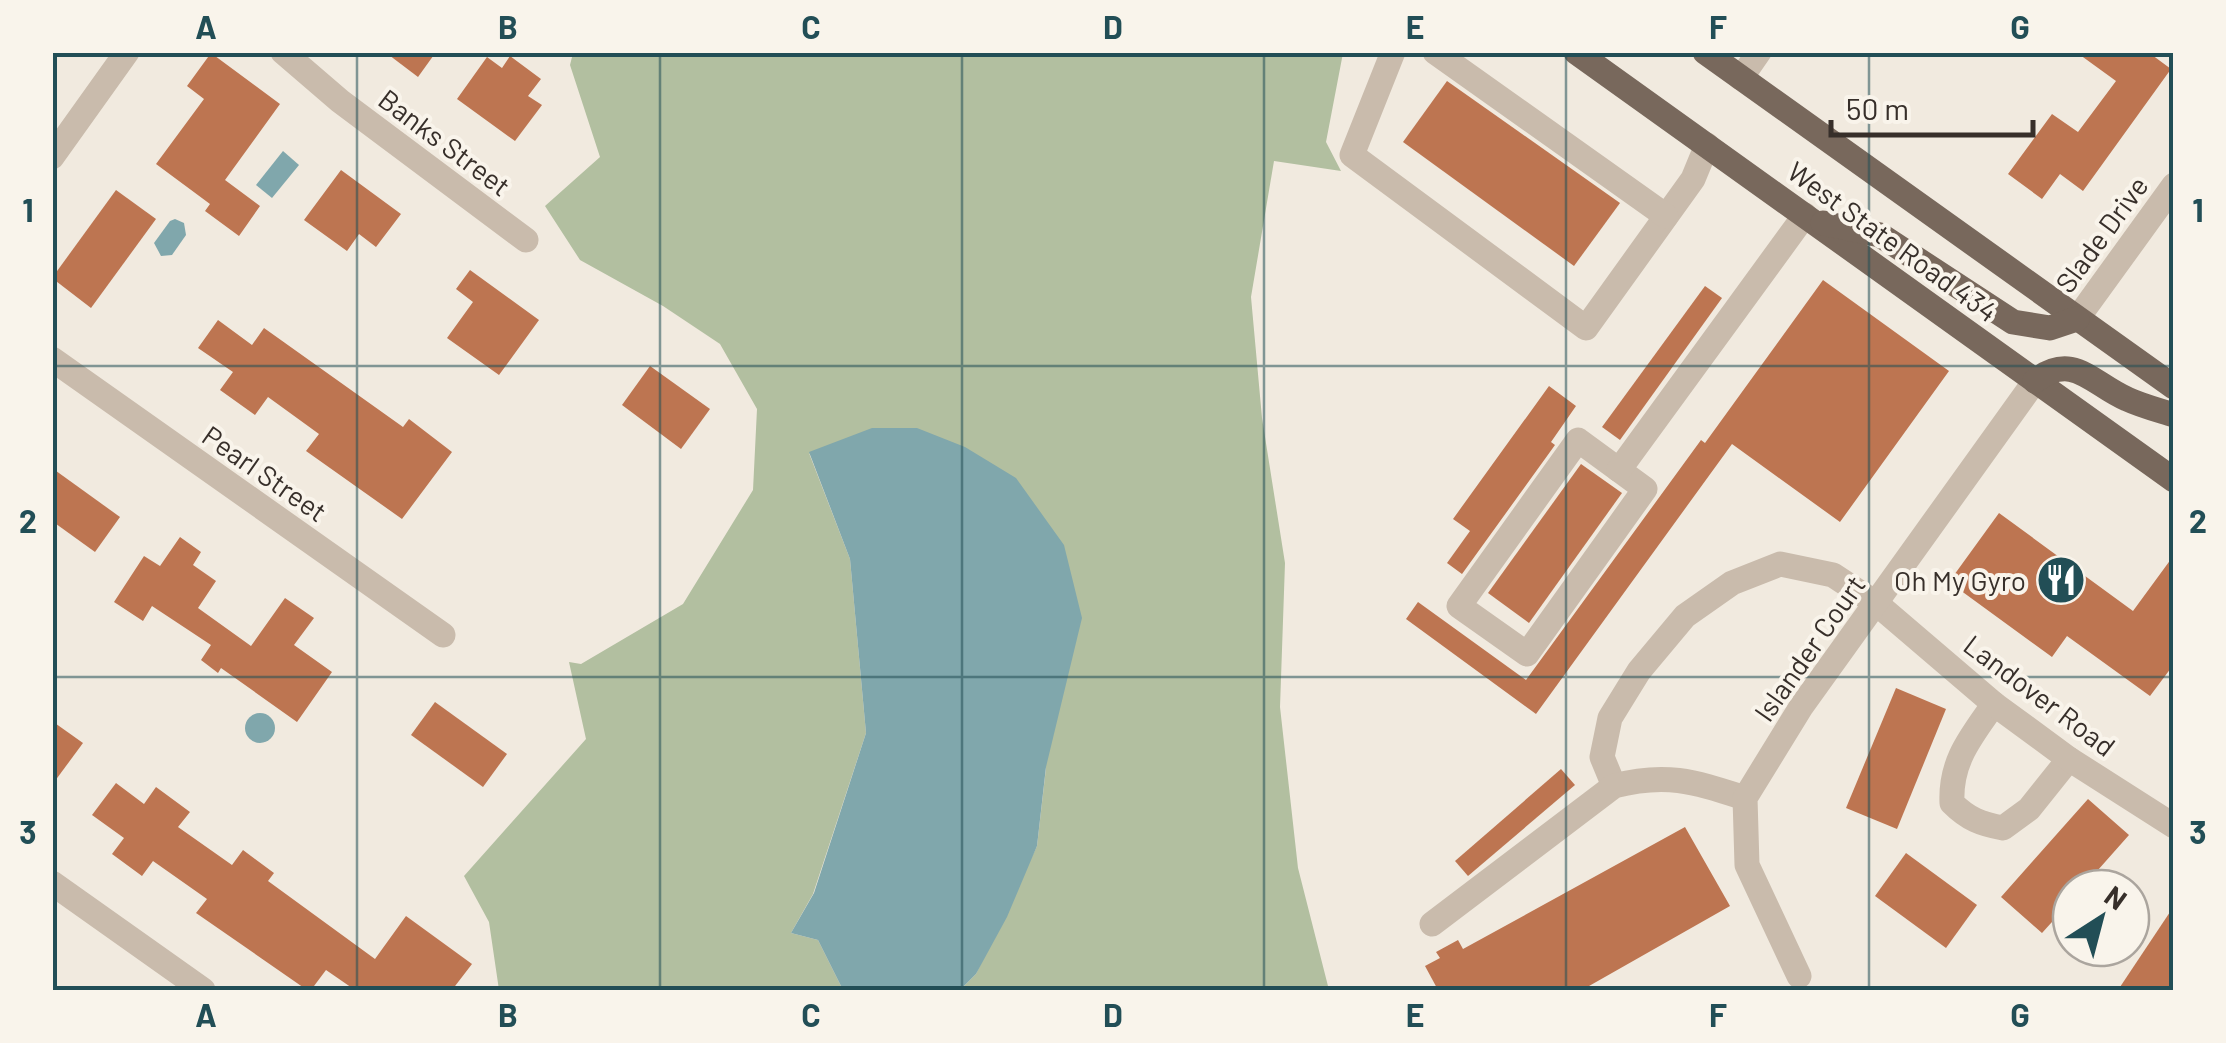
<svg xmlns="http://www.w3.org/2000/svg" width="2226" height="1043" font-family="Barlow,sans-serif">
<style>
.green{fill:#b2bfa0}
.water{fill:#80a7ac}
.building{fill:#bd7551}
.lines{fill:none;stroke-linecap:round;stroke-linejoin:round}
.minor{stroke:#c9bbac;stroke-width:25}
.major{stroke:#78685c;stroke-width:25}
.grid{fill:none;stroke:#224e56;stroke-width:2.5;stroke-opacity:0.55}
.labels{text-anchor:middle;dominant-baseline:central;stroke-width:8;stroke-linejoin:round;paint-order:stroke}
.street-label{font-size:28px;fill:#372f2a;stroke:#f9f4eb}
.poi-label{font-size:28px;fill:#372f2a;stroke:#f9f4eb;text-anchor:end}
.neatline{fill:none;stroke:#224e56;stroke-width:4}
.grid-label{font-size:32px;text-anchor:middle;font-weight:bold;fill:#224e56}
</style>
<rect width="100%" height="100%" fill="#f1eadf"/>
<polygon class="green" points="573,53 1343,53 1326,142 1341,171 1274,161 1251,297 1262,418 1285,563 1280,707 1298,868 1329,990 960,990 976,974 1037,846 1046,768 809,453 850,559 866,733 813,894 791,933 818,940 843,990 499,990 489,922 464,876 586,739 569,662 581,664 683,604 753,490 757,409 720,344 663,306 580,260 545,206 600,157 570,65"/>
<g class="water">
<polygon points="283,151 299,165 272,198 256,185"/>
<polygon points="175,219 184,223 186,235 172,255 161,256 154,243 170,221"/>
<polygon points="872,428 917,428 965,447 1016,478 1064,545 1082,618 1046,767 1037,846 1007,917 976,974 960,990 843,990 818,940 791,933 814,893 866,733 850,559 809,452"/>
<circle cx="260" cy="728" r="15"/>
</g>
<g class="building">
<polygon points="385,52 436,52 418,77"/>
<polygon points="2076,52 2148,52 2171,69 2083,191 2060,174 2042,199 2008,174 2052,114 2078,132 2116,81"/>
<polygon points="211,53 280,104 225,180 260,206 239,236 205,211 210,204 156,164 204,99 187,86"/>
<polygon points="510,56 541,79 528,96 542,105 515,141 457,99 487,57 502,68"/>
<polygon points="1447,81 1620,203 1574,266 1403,142"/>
<polygon points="341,170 401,214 376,247 359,234 347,251 304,220"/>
<polygon points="116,190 156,219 91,308 52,278"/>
<polygon points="470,270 539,320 499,375 447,338 473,302 456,289"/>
<polygon points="1823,280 1949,371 1840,522 1732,444 1536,714 1406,619 1418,602 1526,680 1701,440 1705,443"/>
<polygon points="1705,286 1722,298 1620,440 1602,427"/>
<polygon points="218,320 252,345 264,328 403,427 409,419 452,452 402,519 306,451 319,434 268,397 255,415 220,390 233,372 198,348"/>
<polygon points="650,366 710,409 681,449 622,405"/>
<polygon points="1549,386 1576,406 1551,442 1555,445 1462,574 1447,563 1470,531 1453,519"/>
<polygon points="1581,464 1622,493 1529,623 1488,593"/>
<polygon points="52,468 120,517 95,552 52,521"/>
<polygon points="1999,513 2133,611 2174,555 2174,664 2150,696 2067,636 2052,657 1949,582"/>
<polygon points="180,537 201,552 193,565 216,581 198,608 251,646 285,598 314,618 294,645 332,672 297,722 221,668 218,673 201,660 211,645 152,606 143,621 114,602 144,556 160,566"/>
<polygon points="1896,688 1946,709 1897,829 1846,808"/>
<polygon points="435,702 507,754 483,787 411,735"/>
<polygon points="52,721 83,743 52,785"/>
<polygon points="1561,769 1575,785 1468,876 1455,861"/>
<polygon points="116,783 144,804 156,787 190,812 178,827 232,865 243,850 274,873 268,881 375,959 406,916 472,964 452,990 355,990 326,970 311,990 307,990 196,913 207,899 153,861 142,876 112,854 124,838 92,815"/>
<polygon points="2088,799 2129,835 2082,888 2071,888 2071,901 2042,933 2001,897"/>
<polygon points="1685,827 1730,906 1582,990 1438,990 1425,966 1440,958 1436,952 1458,940 1463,949"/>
<polygon points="1906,853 1977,905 1946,948 1875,896"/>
<polygon points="2174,906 2174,990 2118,990"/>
</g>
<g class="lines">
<g class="minor">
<polyline points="283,52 340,101 526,240"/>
<polyline points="1393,52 1352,155 1586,328 1693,179 1707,145"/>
<polyline points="1435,52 1666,216"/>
<polyline points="1741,78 1759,52"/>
<polyline points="52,157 127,52"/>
<polyline points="2077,319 2174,185"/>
<polyline points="52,359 443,635"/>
<polygon points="1578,440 1645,489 1527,654 1459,606"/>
<polyline points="1619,470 1805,215"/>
<path d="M1994,704c-23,33 -44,57 -42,99 16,16 29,21 51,25l26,-19 40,-50"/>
<polyline points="1614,786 1602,757 1610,718 1639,671 1685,616 1732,583 1780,564 1833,575 1877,604 1994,704 2069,759 2174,826"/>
<polyline points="52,883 203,990"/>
<path d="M1432,924l182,-138c53,-14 81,-4 131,12"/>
<polyline points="1799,976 1747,865 1745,798 1801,707 2035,381"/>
</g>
<g class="major">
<polyline points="1576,52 2174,480"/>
<polyline points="1705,52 2174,387"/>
<polyline points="1823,223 1880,235 2013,322 2050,328 2077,319"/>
<path d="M2035,381c38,-30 57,3 92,18 15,7 31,11 47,16"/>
</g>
</g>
<path class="grid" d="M357,52v938M660,52v938M962,52v938M1264,52v938M1566,52v938M1869,52v938M52,366h2122M52,677h2122"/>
<defs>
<g id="restaurant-disc" transform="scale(2.5)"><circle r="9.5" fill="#224e56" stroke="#f9f4eb"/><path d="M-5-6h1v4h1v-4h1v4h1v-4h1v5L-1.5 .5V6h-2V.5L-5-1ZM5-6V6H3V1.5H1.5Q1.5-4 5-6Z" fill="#fff"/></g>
</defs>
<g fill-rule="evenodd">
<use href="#restaurant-disc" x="2061" y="580"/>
</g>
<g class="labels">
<g class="street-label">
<text transform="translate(445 142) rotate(37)">Banks Street</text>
<text transform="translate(2101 234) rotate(-54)">Slade Drive</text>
<text transform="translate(1893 241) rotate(36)">West State Road 434</text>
<text transform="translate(265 473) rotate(35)">Pearl Street</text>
<text transform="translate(1809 648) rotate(-55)">Islander Court</text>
<text transform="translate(2040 695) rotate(37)">Landover Road</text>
</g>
<g class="poi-label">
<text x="2026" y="580">Oh My Gyro</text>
</g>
</g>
<rect width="2226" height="1043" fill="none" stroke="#f9f4eb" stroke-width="110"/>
<g transform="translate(2101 918) rotate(36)"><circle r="48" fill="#f9f4eb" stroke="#aba59e" stroke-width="2.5"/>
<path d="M0-8L18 38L0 25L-18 38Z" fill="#224e56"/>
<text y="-15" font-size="28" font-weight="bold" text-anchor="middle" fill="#372f2a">N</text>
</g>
<path d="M1831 120v15h202v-15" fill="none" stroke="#372f2a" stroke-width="5"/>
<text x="1846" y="120" font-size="30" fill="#372f2a" stroke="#f9f4eb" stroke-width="8" paint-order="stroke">50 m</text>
<rect x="55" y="55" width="2116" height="933" class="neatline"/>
<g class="grid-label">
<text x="206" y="39">A</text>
<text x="508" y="39">B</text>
<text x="811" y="39">C</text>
<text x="1113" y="39">D</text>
<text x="1415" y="39">E</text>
<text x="1718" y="39">F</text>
<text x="2020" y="39">G</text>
<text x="28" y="222">1</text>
<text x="2198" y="222">1</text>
<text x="28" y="533">2</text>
<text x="2198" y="533">2</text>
<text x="28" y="844">3</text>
<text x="2198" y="844">3</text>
<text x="206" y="1027">A</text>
<text x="508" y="1027">B</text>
<text x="811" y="1027">C</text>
<text x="1113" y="1027">D</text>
<text x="1415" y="1027">E</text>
<text x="1718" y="1027">F</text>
<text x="2020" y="1027">G</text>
</g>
</svg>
